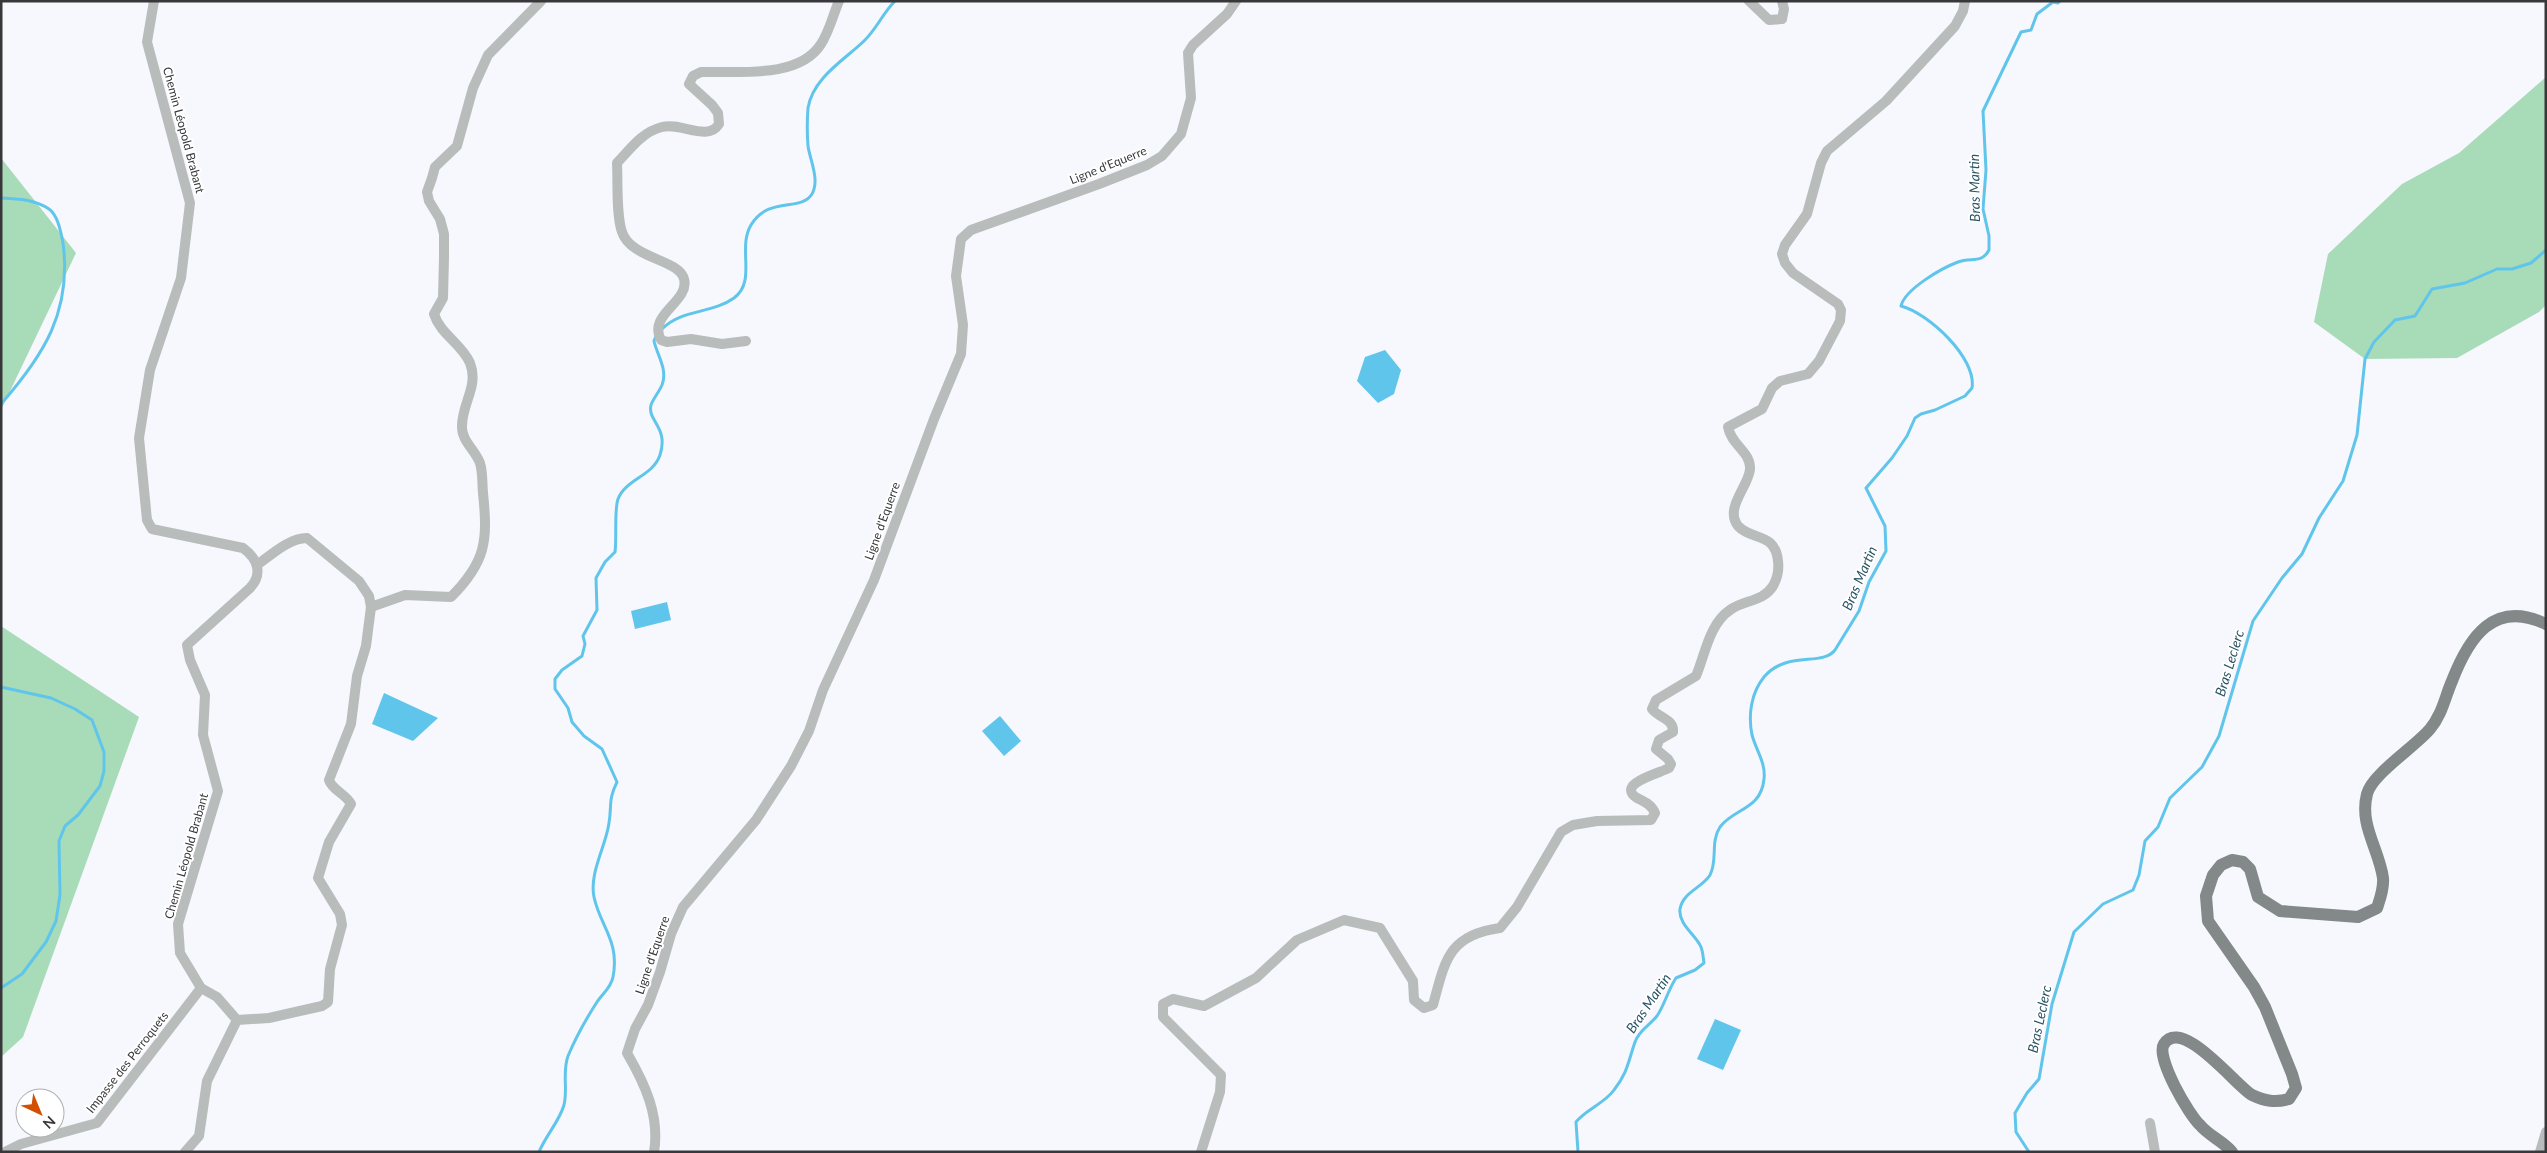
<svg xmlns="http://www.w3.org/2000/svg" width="2547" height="1153" font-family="Lato,sans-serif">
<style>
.green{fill:#a8dbb8}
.water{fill:#60c5eb}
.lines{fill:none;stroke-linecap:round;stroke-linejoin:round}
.stream{stroke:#60c5eb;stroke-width:3}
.minor{stroke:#b8bcbb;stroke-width:10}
.major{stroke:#828988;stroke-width:12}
.labels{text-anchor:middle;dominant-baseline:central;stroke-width:4;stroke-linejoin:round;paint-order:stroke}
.street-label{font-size:12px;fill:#38383b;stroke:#fff}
.water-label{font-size:14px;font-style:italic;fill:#295465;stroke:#fff}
</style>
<rect width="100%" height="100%" fill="#f7f7fe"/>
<g class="green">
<polygon points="2546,77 2546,305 2539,312 2457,358 2365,359 2314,322 2328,254 2402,184 2459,153"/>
<polygon points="1,158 76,253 1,410"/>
<polygon points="1,626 139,717 23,1037 1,1057"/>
</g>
<g class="water">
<polygon points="1385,350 1401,370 1394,394 1378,403 1357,381 1365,357"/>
<polygon points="667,602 671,620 635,629 631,611"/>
<polygon points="384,693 438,718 413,741 372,724"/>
<polygon points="1000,716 1021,741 1004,756 982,731"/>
<polygon points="1715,1019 1741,1030 1723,1070 1697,1059"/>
</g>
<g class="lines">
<g class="stream">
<path d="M1,198c17,1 33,1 48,11 9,6 12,24 14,34 9,68 -19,112 -62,161"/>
<path d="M662,329c19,-20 50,-15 72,-31 23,-17 3,-50 17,-73 17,-29 50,-13 61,-31 8,-14 -2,-34 -4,-48 -1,-13 -1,-25 0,-38 5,-31 38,-49 57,-68 12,-12 18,-27 30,-39"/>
<polyline points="1,687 51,698 75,709 92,720 104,752 104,771 100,786 78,815 65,826 59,841 60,895 56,921 46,942 22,974 1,988"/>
<path d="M539,1152c7,-17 20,-30 25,-47 4,-16 -2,-33 4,-49 8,-19 18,-37 29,-54 6,-9 14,-14 16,-25 7,-36 -13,-51 -19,-80 -5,-24 12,-51 15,-74 3,-18 -1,-23 8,-41l-15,-33 -18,-13 -12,-14 -4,-14 -13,-19v-10l7,-9 20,-14 3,-12 -2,-8 14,-26 -1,-32 9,-16 10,-10c2,-15 -1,-41 3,-53 8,-20 35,-23 42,-44 9,-28 -13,-34 -9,-50 2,-6 8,-13 11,-20 6,-16 -5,-30 -8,-44l2,-5"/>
<path d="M1578,1152l-2,-30c10,-13 28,-18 38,-32 14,-18 14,-28 21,-48 4,-12 15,-17 22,-26 8,-12 11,-26 19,-38l19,-8 9,-7c-1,-6 -1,-13 -4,-18 -6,-11 -22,-22 -20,-36 3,-17 22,-21 30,-34 8,-15 0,-33 10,-48 14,-19 41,-17 44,-48 2,-16 -8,-29 -12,-44 -4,-20 -1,-42 12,-58 23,-27 58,-10 71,-27l24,-39 10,-29 17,-31 -1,-25 -19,-38 26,-30 15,-22 8,-18 6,-4 14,-4 30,-14 7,-8c5,-30 -44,-75 -71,-82 4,-17 41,-38 57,-44 13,-5 24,2 31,-12v-14l-6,-27 3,-39 -3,-59 38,-79 10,-2 6,-16 16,-12 5,1 2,-2"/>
<polyline points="2029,1152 2016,1132 2015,1113 2027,1093 2039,1079 2052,1004 2074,932 2103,904 2133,890 2139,875 2145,841 2158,827 2170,798 2202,767 2219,736 2253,621 2282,578 2302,554 2319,518 2343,481 2357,435 2365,359 2374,342 2395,320 2415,316 2432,289 2465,283 2497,269 2512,269 2531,263 2546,250"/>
</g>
<g class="minor">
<path d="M154,1l-7,41 43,161 -9,75 -31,92 -11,68 8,82 5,9 91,19c15,11 20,26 7,40l-63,57 3,15 15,35 -2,40 15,56 -40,133 2,29 21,35 16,9 20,23 -30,61 -8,55 -14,16"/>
<polyline points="1749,1 1769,20 1782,19 1784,9 1782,1"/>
<path d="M746,341l-24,3 -31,-5 -24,3 -6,-2c-14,-26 29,-38 23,-61 -5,-20 -53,-20 -62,-47 -6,-17 -4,-51 -5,-69 14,-15 25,-31 45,-36 19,-5 46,15 57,-3l-1,-11 -6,-8 -23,-21 4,-8 8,-4c37,-1 98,7 120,-28 8,-12 12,-29 18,-43"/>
<path d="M371,607l34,-12 46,2c35,-35 37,-56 32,-104 -1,-10 0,-20 -3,-30 -5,-13 -19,-23 -18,-37 0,-23 17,-40 8,-63 -8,-19 -30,-29 -36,-49l9,-16 1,-41v-23l-4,-15 -11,-18 -2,-9 5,-14 3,-11 22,-21 16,-58 15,-33 53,-54"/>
<path d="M237,1020l32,-2 53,-12 6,-4 2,-33 12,-44 -2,-11 -22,-36 11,-36 22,-38c-5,-10 -19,-14 -22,-24l22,-56 6,-48 9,-30 5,-39 -2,-11 -10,-15 -52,-43c-18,0 -36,17 -50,27"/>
<polyline points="2150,1123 2155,1152"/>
<polyline points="5,1152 21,1144 97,1123 201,988"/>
<path d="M654,1152c6,-36 -9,-68 -27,-99l8,-24 13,-24 12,-33 11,-38 12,-27 73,-87 35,-54 18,-35 14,-41 51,-110 60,-161 27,-65 2,-29 -7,-49 5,-37 10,-9 128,-46 48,-19 15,-9 19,-22 10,-36 -3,-45 5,-8 34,-31 9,-13"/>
<path d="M1201,1152l19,-60 1,-17 -58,-58v-13l10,-5 31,7 52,-28 41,-38 47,-20 36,8 33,53 1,19 10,8 9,-3c12,-44 15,-70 67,-77l17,-21 44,-75 12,-7 24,-4 54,-1 4,-7c-3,-8 -10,-11 -18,-15 -22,-14 23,-25 32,-30l2,-4 -3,-5 -12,-10 3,-9 14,-8c1,-13 -14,-14 -21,-23l4,-9 40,-24c9,-21 13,-52 34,-66 13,-10 33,-8 43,-24 4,-7 6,-17 5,-25 -3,-29 -26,-20 -40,-35 -14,-18 11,-40 12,-57 1,-17 -19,-24 -22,-42l34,-18 10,-21 8,-7 28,-7 11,-13 21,-40 1,-11 -3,-6 -45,-31 -8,-10 -3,-9 3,-9 22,-31 14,-51 6,-12 59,-50 69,-75 8,-15 2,-10"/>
<polyline points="2540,1152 2546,1132"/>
</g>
<path class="major" d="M2232,1152c-9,-11 -23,-16 -32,-27 -11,-10 -45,-68 -36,-81 18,-28 73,43 88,51 13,6 23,8 37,4l7,-11 -4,-14 -27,-67 -11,-20 -46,-66 -2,-25 7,-21 8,-10 11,-5 11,2 7,7 8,28 22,14 78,6 19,-9c3,-9 7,-19 6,-30 -4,-29 -24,-53 -16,-84 5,-20 49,-48 63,-65 12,-14 15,-32 22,-48 17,-44 42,-82 94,-57"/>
</g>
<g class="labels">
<g class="street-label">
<text transform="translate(184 130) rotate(75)">Chemin Léopold Brabant</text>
<text transform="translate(1108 165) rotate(-22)">Ligne d'Equerre</text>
<text transform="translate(882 521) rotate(-70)">Ligne d'Equerre</text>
<text transform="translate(186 856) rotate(-74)">Chemin Léopold Brabant</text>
<text transform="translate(652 955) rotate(-71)">Ligne d'Equerre</text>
<text transform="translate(127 1062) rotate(-52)">Impasse des Perroquets</text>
</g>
<g class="water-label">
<text transform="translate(1974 188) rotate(-91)">Bras Martin</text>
<text transform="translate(1859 578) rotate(-67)">Bras Martin</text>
<text transform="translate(2229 663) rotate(-73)">Bras Leclerc</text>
<text transform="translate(1648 1003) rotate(-56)">Bras Martin</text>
<text transform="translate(2039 1019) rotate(-78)">Bras Leclerc</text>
</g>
</g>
<rect width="2547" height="1153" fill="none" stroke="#38383b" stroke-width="5"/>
<g transform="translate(40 1113) rotate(136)"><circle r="24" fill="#ffffff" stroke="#afafb1"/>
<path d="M0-4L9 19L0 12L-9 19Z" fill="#d35003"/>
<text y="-8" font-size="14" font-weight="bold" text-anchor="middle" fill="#38383b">N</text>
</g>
</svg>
